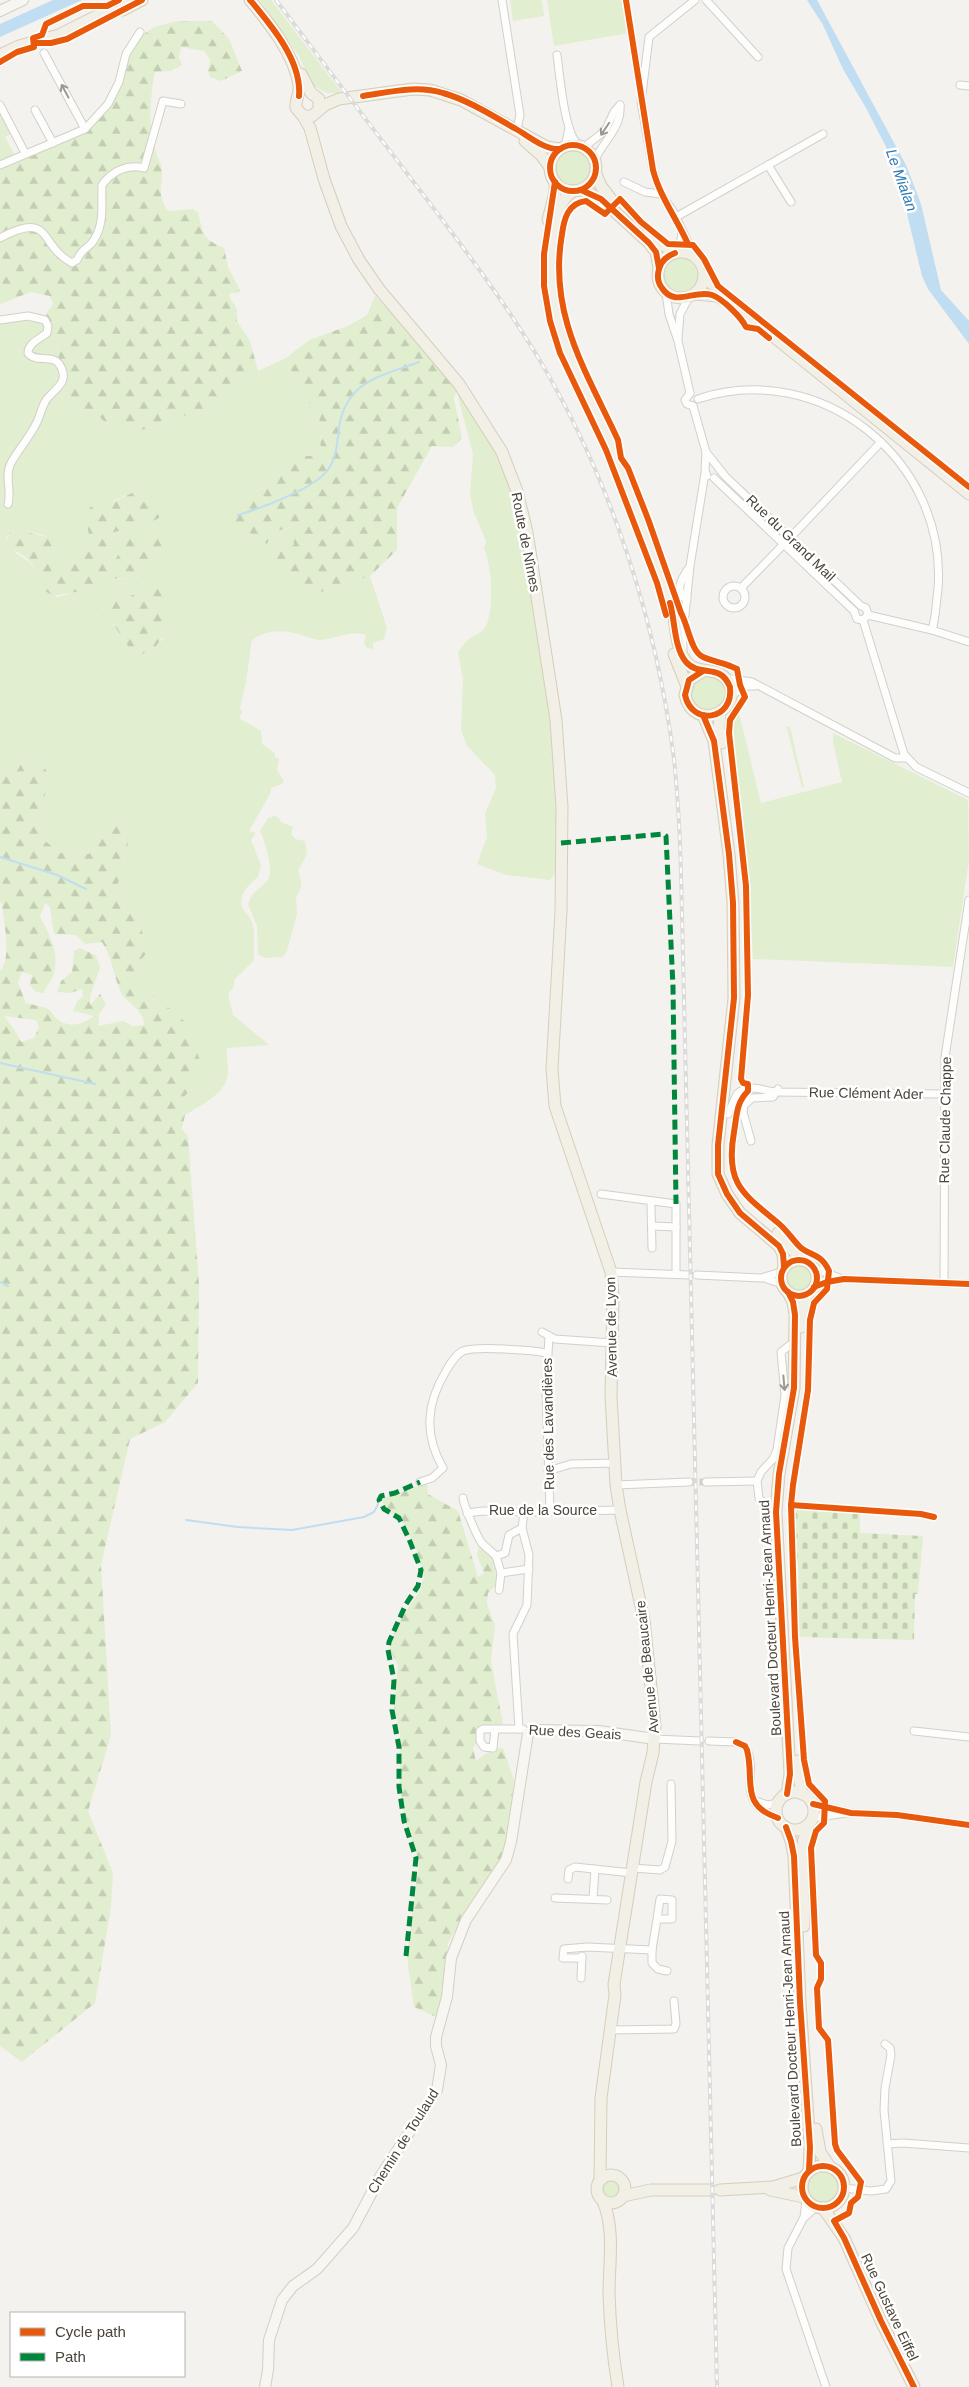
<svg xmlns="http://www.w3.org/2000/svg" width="969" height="2387" font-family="Arial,sans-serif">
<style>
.grass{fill:#e1eecf;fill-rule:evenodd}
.forest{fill:url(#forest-firs);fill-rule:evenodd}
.cemetery{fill:url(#cemetery-stones)}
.water{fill:#c0ddf1}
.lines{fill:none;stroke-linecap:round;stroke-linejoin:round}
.stream{stroke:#c0ddf1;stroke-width:2}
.street-tunnel{stroke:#d2cfca;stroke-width:7;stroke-dasharray:7 3.5;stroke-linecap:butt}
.street-casing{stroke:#d2d0cb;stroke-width:9}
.secondary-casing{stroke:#d3cfc5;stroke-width:12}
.primary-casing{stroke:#d6cebb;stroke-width:13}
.street{stroke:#fdfdfc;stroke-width:7}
.secondary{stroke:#f7f6f1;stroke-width:10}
.primary{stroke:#f2efe6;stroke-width:11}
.rail-casing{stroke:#dbdbda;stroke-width:4}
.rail{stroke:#fff;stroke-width:2;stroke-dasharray:5.5;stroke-linecap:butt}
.quiet{stroke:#00873e;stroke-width:5;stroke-dasharray:10 5;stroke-linecap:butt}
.cycleway-casing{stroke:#fff;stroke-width:9}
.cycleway{stroke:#e8590c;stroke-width:6}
.oneway{stroke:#9b9791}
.labels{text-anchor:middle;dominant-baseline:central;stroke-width:5;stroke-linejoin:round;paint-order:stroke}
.street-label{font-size:14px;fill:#4b4439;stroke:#fff}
.water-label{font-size:15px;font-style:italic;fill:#2e7ab2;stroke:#fff}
</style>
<defs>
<pattern id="forest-firs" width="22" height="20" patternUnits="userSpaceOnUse" patternTransform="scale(1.25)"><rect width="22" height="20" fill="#e1eecf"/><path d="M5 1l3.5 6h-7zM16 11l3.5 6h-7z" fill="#c3cdb2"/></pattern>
<pattern id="cemetery-stones" width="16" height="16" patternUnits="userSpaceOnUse" patternTransform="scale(1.25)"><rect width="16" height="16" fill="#e1eecf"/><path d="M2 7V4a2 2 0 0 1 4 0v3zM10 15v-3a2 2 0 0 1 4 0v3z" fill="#c3cdb2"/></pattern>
</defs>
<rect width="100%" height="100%" fill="#f4f2ee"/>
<g class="grass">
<polygon points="260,0 271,0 342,93 327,93 312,85 299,56"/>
<polygon points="510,0 542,0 544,16 513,21"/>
<polygon points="547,0 623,0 629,33 554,46"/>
<polygon points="0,115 9,126 7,127 11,134 5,137 14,154 0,161"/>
<circle cx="573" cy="168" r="18"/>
<circle cx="681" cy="276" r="18"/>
<path d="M45,315l9,17 5,26 6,7 3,11 -6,20 6,13 25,2 14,13 40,5 66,-23 45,-35 28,-13 15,37 18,17 2,44h-27l-23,28 -32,16 28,43 5,-11 21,-5 1,18 27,47 49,-16 17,52 -3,11 -11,4v6l-6,-1 -3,-5 2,-8c-15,-5 -31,4 -46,5 -5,0 -11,-3 -15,-4 -19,-6 -36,-8 -53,4l-6,42 -6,26 2,4 -3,6 22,13 1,13 13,9v4l4,2 -2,11 7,11 -2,3 -11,4v4l-22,39 7,2 -5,7 10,25 -3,12c-8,6 -20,18 -16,30 2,5 7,8 9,13 5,12 2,27 3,40l-19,19 -2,9 -5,6 5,21 36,30 -42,3c-1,8 1,15 1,23 0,22 -27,34 -43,44l-6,-6 -1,-7 14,-13 -37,-93 -19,-6v-23l11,-15c-8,-31 -7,-35 -33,-55l4,-18 -29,-25 -28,-1 -16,-12 -4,-26 8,-41 -10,-13 -15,-2 -11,19 -13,-4v-453zM138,490l11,3 6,9 -8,18h-9l-9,7 -20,7c-2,10 -5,18 2,27h4l8,-9v-6h27l-4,20 -15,14c-25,-6 -49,12 -74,17 -21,-12 -13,-18 -27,-34 -5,-5 -11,-7 -15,-11 -4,-4 -7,-10 -10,-14l14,-13c9,9 19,7 29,12l11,26 13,1 5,-8 13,-8 2,-6 -5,-20 6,-17 16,-2zM143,587l27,13 -9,8v17l3,4 -2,12 -50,-16 -3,-23c12,1 25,-7 34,-15z"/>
<path d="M459,384l58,107 39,229 5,145 -11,15 -44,-5 -29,-11 10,-27 -2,-23 11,-26 -1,-13 -28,-29 -6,-16 2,-51 -5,-27c3,-4 6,-8 10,-12 4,-4 12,-6 16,-11 11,-14 8,-65 0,-80l2,-8 -12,-28 -4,-18 3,-41 -15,-57z"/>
<circle cx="708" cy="693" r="17"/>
<polygon points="739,713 761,803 842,782 833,742 833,733 968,800 969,860 953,967 753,959 747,856 733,732 734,720"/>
<polygon points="792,725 790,727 804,787 802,788 787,728 782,729"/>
<path d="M274,816l5,2 2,4 12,5 -2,7 4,5 10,2 2,13 -9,17c4,11 5,16 -2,26l1,17 -10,37 -4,6 -18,1 -7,-4 -1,-28 -9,-22c4,-13 12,-15 20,-24 6,-8 -3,-40 -8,-49l8,-13z"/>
<circle cx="798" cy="1278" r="13"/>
<circle cx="823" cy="2187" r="16"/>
<circle cx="611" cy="2189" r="9"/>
</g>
<g class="forest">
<path d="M177,21h35l17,18 13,32 -21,10 -11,-4 -2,-6 2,-11 -6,-9 -23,-4 -2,10 3,8 -11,6 -16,1c-5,25 -7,52 0,77 1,7 7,15 7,22 0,18 -5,24 6,40l24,-2 6,3c5,21 4,27 26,36l4,19 12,23 -3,3h-7v5l7,11v12l13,20 8,30 -45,35 -66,23 -15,2 -25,-7 -14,-13 -25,-2 -6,-13 6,-20 -3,-11 -6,-7 -5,-26 -9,-17 8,-11 -3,-8 -19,-4 -31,12v-143l53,-18 32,-14 23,-25 26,-63 20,-14z"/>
<polygon points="375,296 459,384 454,398 462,438 453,447 432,446 397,508 397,550 370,576 321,592 272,571 275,551 294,545 292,527 272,532 267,544 224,516 239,500 271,484 294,456 321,456 319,412 301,395 286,358 309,340 348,326 367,315"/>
<path d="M144,489c9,5 18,19 15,29l-8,4c-12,-7 -16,3 -26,7 -5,2 -10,2 -16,5 -2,10 -5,18 2,27h4l3,-6 5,-3v-11c12,-6 16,4 27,5l4,-6 7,-2 3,4 -5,12 1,3 -13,8 -1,11 -9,4 -19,-2 -26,7 -11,6 -28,5 -11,-7c-5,-12 -6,-25 -18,-33 -10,-7 -10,-3 -18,-16l7,-13 6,-2 12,8 17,4 11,26 13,1 5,-8 13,-8c3,-11 -11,-33 2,-42 5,-3 16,-2 23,-5 10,-3 18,-11 29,-12z"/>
<path d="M143,587c12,1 22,0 27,13l-9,8 3,12 -3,5 6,9c-14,8 -6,20 -32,20 -11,-11 -14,-21 -24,-32 -5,-5 -10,-7 -12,-15l5,-5c16,0 27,-4 39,-15z"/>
<path d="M24,759l15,2 10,13 -8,41 4,26 16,12 28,1 21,-40c3,1 8,2 11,4 18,13 -3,61 -7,79l20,15 7,15 6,25 -11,15v23l19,6 29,25 16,39 -8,29 -14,13 1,7 6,6 -3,14 6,7 11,148 -1,99 -33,39 -35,17 -29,126 10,170 -23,76 25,62 -2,34 -16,96 -73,59 -22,-16v-1075c12,-13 4,-48 2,-66l-2,-4v-127l13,4zM45,903l5,4 4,27 22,1 9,9 17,-2c11,16 11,35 20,52 8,12 21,15 22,31l-11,1 -10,-5 -25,5 1,-12 7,-10 -6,-10 -10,11c-1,-13 7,-25 10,-39l-5,-11 -15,-7 -6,3 -2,21 -11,9 -4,11 13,1 12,-4 1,8 -5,3 -5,11 21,5c-11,8 -24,13 -37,3 -4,-4 -5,-8 -11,-11 -6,-2 -13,-3 -20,-5l-8,-20 4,-11 10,3 -2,10 6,7 8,1c2,-7 7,-11 9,-17 7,-22 -2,-39 -13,-59zM4,1016l32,4 3,7 -5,11 -13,4 -7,-13z"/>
<polygon points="427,1483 428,1494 458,1511 478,1577 484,1573 477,1555 479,1543 494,1558 497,1584 488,1593 487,1604 495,1625 491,1661 503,1724 479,1728 477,1742 473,1748 476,1761 492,1749 503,1748 514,1780 508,1838 503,1857 471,1902 448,1943 445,1991 438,2018 414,2007 407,1957 419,1861 406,1824 400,1787 400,1733 394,1706 398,1665 390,1650 391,1641 401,1618 420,1591 424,1578 417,1551 402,1520 384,1508 382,1499"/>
</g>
<polygon class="cemetery" points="794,1507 860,1512 860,1533 923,1536 918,1594 915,1594 914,1640 799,1637 798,1562 796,1560"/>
<g class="water">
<polygon points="53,0 82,0 0,37 0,24"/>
<polygon points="807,0 817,0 906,165 921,204 941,290 969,321 969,344 928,289 922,276 895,164 866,108 843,69 823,25"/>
</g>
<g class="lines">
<g class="stream">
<path d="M238,515c23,-7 75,-26 89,-44 10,-13 10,-28 12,-43 7,-48 43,-52 80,-66"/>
<polyline points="0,857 57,875 86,889"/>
<polyline points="0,1063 95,1084"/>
<polyline points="0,1282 8,1286"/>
<polyline points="186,1520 238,1527 292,1530 364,1517 374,1512 378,1504"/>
</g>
<polyline class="street-tunnel" points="689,1482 706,1482"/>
<g class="street-casing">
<g id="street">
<polyline points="502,0 520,115 517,129"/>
<polyline points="706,0 758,57"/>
<polyline points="44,53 85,129"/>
<path d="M557,55c3,21 7,78 22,91"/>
<polyline points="960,85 969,86"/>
<polyline points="0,105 25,153"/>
<polyline points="35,110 53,143"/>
<polyline points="565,147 569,128"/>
<polyline points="584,147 605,131 614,112 620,105"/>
<path d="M595,160c8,-19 27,-32 25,-55"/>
<polyline points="0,165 85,129 108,104 119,82 126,54 140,32"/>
<polyline points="768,165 791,202"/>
<polyline points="624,182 645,192 661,194"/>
<polyline points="676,217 823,134"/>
<path d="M0,238c53,-28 38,7 72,25l5,-3c6,-14 12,-11 17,-20 11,-18 7,-36 8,-55 10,-14 25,-21 42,-17l19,-67 18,3"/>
<polyline points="675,253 681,240 682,232"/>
<polyline points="695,257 673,211 661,194 653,170 641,102 649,37 695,0"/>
<polyline points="666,293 669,314 678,341 690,393"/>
<path d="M0,320l28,-4 17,4 3,6 -1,7c-7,6 -19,10 -19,20 8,11 26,-1 33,14 9,18 -10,23 -16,35 -4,7 -5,15 -9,22 -7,14 -18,26 -25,39 -7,12 1,29 -3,41"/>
<polyline points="678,338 680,314 689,297"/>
<polyline points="690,393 685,400 687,404 693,406"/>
<path d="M698,399c123,-41 250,62 240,190 -2,14 -2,28 -6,41"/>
<polyline points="693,406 706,452 705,470 707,476"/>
<polyline points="706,452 725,476 861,606 866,608 868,615 863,620"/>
<polyline points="714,478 854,611"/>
<polyline points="790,538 881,442"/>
<circle cx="734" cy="597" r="11"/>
<polyline points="741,588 783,545"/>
<path d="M687,600c-13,-9 -6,-20 1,-31"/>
<polyline points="854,611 857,619 863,620"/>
<polyline points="868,615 932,630 969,642"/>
<polyline points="863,620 904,754 916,767 969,793"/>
<polyline points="683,649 682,623 685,615 690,566 705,473"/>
<polyline points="725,678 752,682 895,758 906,758"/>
<polyline points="731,696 745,686 755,686"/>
<path d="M728,1114l9,-20c12,-11 24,-4 38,-2l168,2"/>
<polyline points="751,1141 743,1112 744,1105 752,1098 773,1097 778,1089"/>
<polyline points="601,1194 676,1204 676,1274"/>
<polyline points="651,1205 652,1248"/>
<polyline points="652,1226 676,1227"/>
<polyline points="815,1268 839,1278"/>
<polyline points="611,1272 689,1275"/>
<polyline points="697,1275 761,1278 781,1272"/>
<polyline points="764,1278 782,1284"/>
<polyline points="944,1283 945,1057 969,900"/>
<polyline points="814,1287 827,1282 844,1279 969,1284"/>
<polyline points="542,1332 555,1339 612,1343"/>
<polyline points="549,1336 546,1390 550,1511"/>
<polyline points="548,1471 571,1464 615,1463"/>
<path d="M420,1482l12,-4 11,-10c-19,-33 -17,-64 3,-97 4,-7 9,-16 17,-20 13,-5 69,-1 84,2"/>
<polyline points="706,1482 757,1481"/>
<polyline points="616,1485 689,1482"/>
<path d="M463,1498c1,8 14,38 18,44 4,5 10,9 15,14"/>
<polyline points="467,1513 483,1511 531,1512 620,1510"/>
<polyline points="776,1518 759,1498 757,1481 761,1472 773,1459 777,1450 785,1395 781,1352 795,1341"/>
<polyline points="501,1573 529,1569"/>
<polyline points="499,1590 501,1573 496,1556 505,1553 509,1535 522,1528"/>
<polyline points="495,1729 483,1729 480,1731 480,1741 484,1747 493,1748 495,1729 523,1729"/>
<polyline points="519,1729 513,1634 527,1605 529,1555 522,1528 524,1512"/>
<polyline points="914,1731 969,1737"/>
<polyline points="655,1739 700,1741"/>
<path d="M709,1741l27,1 9,4c16,27 -13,56 33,72"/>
<polyline points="755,1801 768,1805 778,1803"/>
<polyline points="813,1804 851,1813 897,1815 969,1825"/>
<polyline points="812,1818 846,1813"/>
<polyline points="633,1868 660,1870 665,1867 672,1841 671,1784"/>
<polyline points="568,1879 569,1870 575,1867 632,1873"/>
<polyline points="555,1898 607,1900"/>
<polyline points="593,1899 595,1869"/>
<polyline points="652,1950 652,1963 658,1969 667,1971"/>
<polyline points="582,1958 563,1958 564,1949 587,1947 652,1950 657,1919 672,1919 672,1900 660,1899 657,1919"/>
<polyline points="581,1978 582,1956"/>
<polyline points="610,2030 674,2029 676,2024 674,2001"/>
<polyline points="887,2144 903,2143 969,2148"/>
<polyline points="844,2188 871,2191 886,2189 891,2181 884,2110 885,2088 891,2055 890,2048 885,2044"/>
<polyline points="806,2201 804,2217 788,2248 786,2269 826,2387"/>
<polyline points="805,2217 816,2207"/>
</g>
</g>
<g class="secondary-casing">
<g id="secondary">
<polyline points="0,11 23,0"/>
<polyline points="265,2387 268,2370 269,2340 282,2300 293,2286 317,2269 353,2228 380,2177 437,2090 441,2065 436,2046 436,2037 447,1997 451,1958 466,1920 506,1860 511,1842 528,1733 533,1730 599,1731 655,1739"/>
</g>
</g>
<g class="primary-casing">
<g id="primary">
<path d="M250,0c20,24 44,54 49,85 1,9 -4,15 -3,23l7,8h9l13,-11 14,-6 74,-10 17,1 31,10 86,47 13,2"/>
<polyline points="123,10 142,0"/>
<polyline points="0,55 19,46 59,35 128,0"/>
<polyline points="301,74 311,93 319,99 319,109"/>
<polyline points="303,116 310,128 324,179 341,226 359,260 379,289 459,384 502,452 517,491 527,532 556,720 562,807 561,911 552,1069 555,1106 611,1272 613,1297 611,1396 616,1485 620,1510 644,1620 655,1726 653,1753 646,1782 614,1984 615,1995 601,2098 600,2180"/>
<polyline points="525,141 541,155 550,167"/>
<circle cx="573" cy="168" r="23"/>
<polyline points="596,174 601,186 614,203"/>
<polyline points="581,190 601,199 649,243 656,252 659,268"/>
<path d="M573,191c-15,10 -17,27 -19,43 -13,86 27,140 59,215 14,33 27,68 40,102 7,20 15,40 20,61 3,15 3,35 12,48 10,16 31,5 42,20 20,29 -33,55 -42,15l4,-15 14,-9"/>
<polyline points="548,220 555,193 555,182"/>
<polyline points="648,234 675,253"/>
<circle cx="681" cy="275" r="23"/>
<polyline points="704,276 737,307 969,494"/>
<polyline points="695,294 717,296 726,301"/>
<polyline points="674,654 686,684"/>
<polyline points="720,713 719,728 722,743"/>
<polyline points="703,715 714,741 729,854 733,903 734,998 718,1145 718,1174 727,1194 740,1213 779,1246 783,1254 784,1267"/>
<polyline points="778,1233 802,1260"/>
<circle cx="799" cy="1278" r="18"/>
<polyline points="802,1327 802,1310 807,1294"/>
<polyline points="797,1761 802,1794"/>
<circle cx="795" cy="1811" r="19"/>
<polyline points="787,1794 790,1774 776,1512 779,1474 794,1388 795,1315 793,1302 788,1292"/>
<polyline points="786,1827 791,1841 794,1856 800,2002 810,2147 809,2171"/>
<polyline points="804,1926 802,1849 807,1826"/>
<polyline points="816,2129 820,2152 830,2167"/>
<circle cx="823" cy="2187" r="21"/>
<circle cx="611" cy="2189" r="14"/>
<polyline points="720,2190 773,2187 803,2178"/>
<polyline points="770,2190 804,2197"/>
<polyline points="623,2196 651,2190 711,2190"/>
<path d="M603,2201c12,28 6,63 6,93 1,31 4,62 9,93"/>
<polyline points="823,2208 844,2238 881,2321 914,2387"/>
</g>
</g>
<use href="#street" class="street"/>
<use href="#secondary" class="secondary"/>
<use href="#primary" class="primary"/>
<g class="rail-casing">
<path id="rail" d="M276,0c48,64 97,129 146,193 41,54 82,108 117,166 72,121 117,261 135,400 4,38 6,76 7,114l36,1514"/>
</g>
<use href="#rail" class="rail"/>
<g class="quiet">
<polyline points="561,843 664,834 666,836 673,987 676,1204"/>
<polyline points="406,1956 416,1858 404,1821 399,1787 399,1747 392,1710 394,1680 388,1650 389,1642 406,1604 418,1586 421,1570 409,1539 399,1518 384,1509 379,1500 381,1496 395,1493 420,1482"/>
</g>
<g class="cycleway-casing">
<g id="cycleway">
<path d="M250,0c21,25 52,61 49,96"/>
<path d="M626,0l27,170c7,27 24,49 35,74"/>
<polyline points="34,43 51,43 67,39 142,0"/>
<polyline points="0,62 17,52 34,47 33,38 42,35 46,24 83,6 107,6 119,0"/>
<path d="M363,96c27,-4 54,-11 80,-3 25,7 50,23 73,36 13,7 28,21 44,20"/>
<circle cx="573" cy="168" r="23"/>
<polyline points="555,182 544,254 544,286 550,321 560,353 606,450 657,583 666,615"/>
<polyline points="581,190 601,199 649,243 656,252 659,268"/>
<path d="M675,253c-8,3 -14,8 -16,16 -2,7 -1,14 3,19 13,20 32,1 50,7 11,4 29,22 34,32l12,2 11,9"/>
<path d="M670,603c5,17 4,45 16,59 14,16 34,0 44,25 4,33 -38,40 -45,8l4,-15 14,-9"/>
<polyline points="703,715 714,741 729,854 733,903 734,998 718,1145 718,1174 727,1194 740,1213 779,1246 783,1254 784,1267"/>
<circle cx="799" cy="1278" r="18"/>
<polyline points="814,1287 827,1282 844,1279 969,1284"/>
<polyline points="791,1505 921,1514 934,1517"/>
<path d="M736,1742l9,4 2,4c8,30 -8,55 31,68"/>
<polyline points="787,1794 790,1774 776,1512 779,1474 794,1388 795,1315 793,1302 788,1292"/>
<polyline points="813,1804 851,1813 897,1815 969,1825"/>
<polyline points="786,1827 791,1841 794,1856 800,2002 810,2147 809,2171"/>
<circle cx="823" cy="2187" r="21"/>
<path d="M914,2387l-33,-66 -37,-83 -10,-17 15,-8 2,-10 7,-6 3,-15 -24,-32 -2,-6 -7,-104 -9,-12 -2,-40 4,-9v-16l-5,-8 -5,-107 5,-17 8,-8 1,-22 -16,-17 -5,-24 -9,-123 -4,-132 2,-20 15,-95 2,-70 4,-17 13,-14 2,-18c-8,-18 -19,-15 -29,-24 -8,-8 -14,-18 -23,-25 -35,-29 -52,-39 -43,-90 3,-17 2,-29 14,-41v-7l-5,-1 -2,-4 7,-84 -2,-109 -17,-153 1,-13 15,-23 -5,-12 -3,-16c-11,-6 -23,-7 -34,-12 -12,-5 -15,-32 -22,-44l-33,-94 -20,-51 -7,-10 -3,-18c-32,-69 -70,-126 -56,-206 2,-15 6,-31 24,-33l19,13 15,-15 21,23 27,22 25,1 11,14 14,27 251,201"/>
</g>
</g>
<use href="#cycleway" class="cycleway"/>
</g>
<defs><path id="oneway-shaft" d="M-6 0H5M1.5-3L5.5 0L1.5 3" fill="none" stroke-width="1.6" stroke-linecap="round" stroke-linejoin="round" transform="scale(1.25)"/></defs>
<g class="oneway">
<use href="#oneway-shaft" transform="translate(65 91) rotate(-118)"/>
<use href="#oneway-shaft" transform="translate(605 129) rotate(124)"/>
<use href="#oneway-shaft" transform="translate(784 1383) rotate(85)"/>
</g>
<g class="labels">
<g class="street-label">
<text transform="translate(791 538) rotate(44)">Rue du Grand Mail</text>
<text transform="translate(526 542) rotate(79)">Route de Nîmes</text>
<text transform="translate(866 1093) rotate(1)">Rue Clément Ader</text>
<text transform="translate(945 1120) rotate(-89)">Rue Claude Chappe</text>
<text transform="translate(611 1327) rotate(-91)">Avenue de Lyon</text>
<text transform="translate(548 1424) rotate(-91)">Rue des Lavandières</text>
<text x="543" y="1510">Rue de la Source</text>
<text transform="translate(770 1618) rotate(-93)">Boulevard Docteur Henri-Jean Arnaud</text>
<text transform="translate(647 1667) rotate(-96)">Avenue de Beaucaire</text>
<text transform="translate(575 1732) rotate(3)">Rue des Geais</text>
<text transform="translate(790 2029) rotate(-93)">Boulevard Docteur Henri-Jean Arnaud</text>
<text transform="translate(403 2141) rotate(-58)">Chemin de Toulaud</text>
<text transform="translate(890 2307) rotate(65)">Rue Gustave Eiffel</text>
</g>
<g class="water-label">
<text transform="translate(902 180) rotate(70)">Le Mialan</text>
</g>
</g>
<rect x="10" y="2312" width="175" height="65" fill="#ffffff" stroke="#b7b4b0"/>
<rect x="20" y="2328" width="25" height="8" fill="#e8590c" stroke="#b7b4b0"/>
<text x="55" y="2337" font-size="15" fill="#4b4439">Cycle path</text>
<rect x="20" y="2353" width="25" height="8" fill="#00873e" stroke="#b7b4b0"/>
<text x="55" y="2362" font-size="15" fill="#4b4439">Path</text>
</svg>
